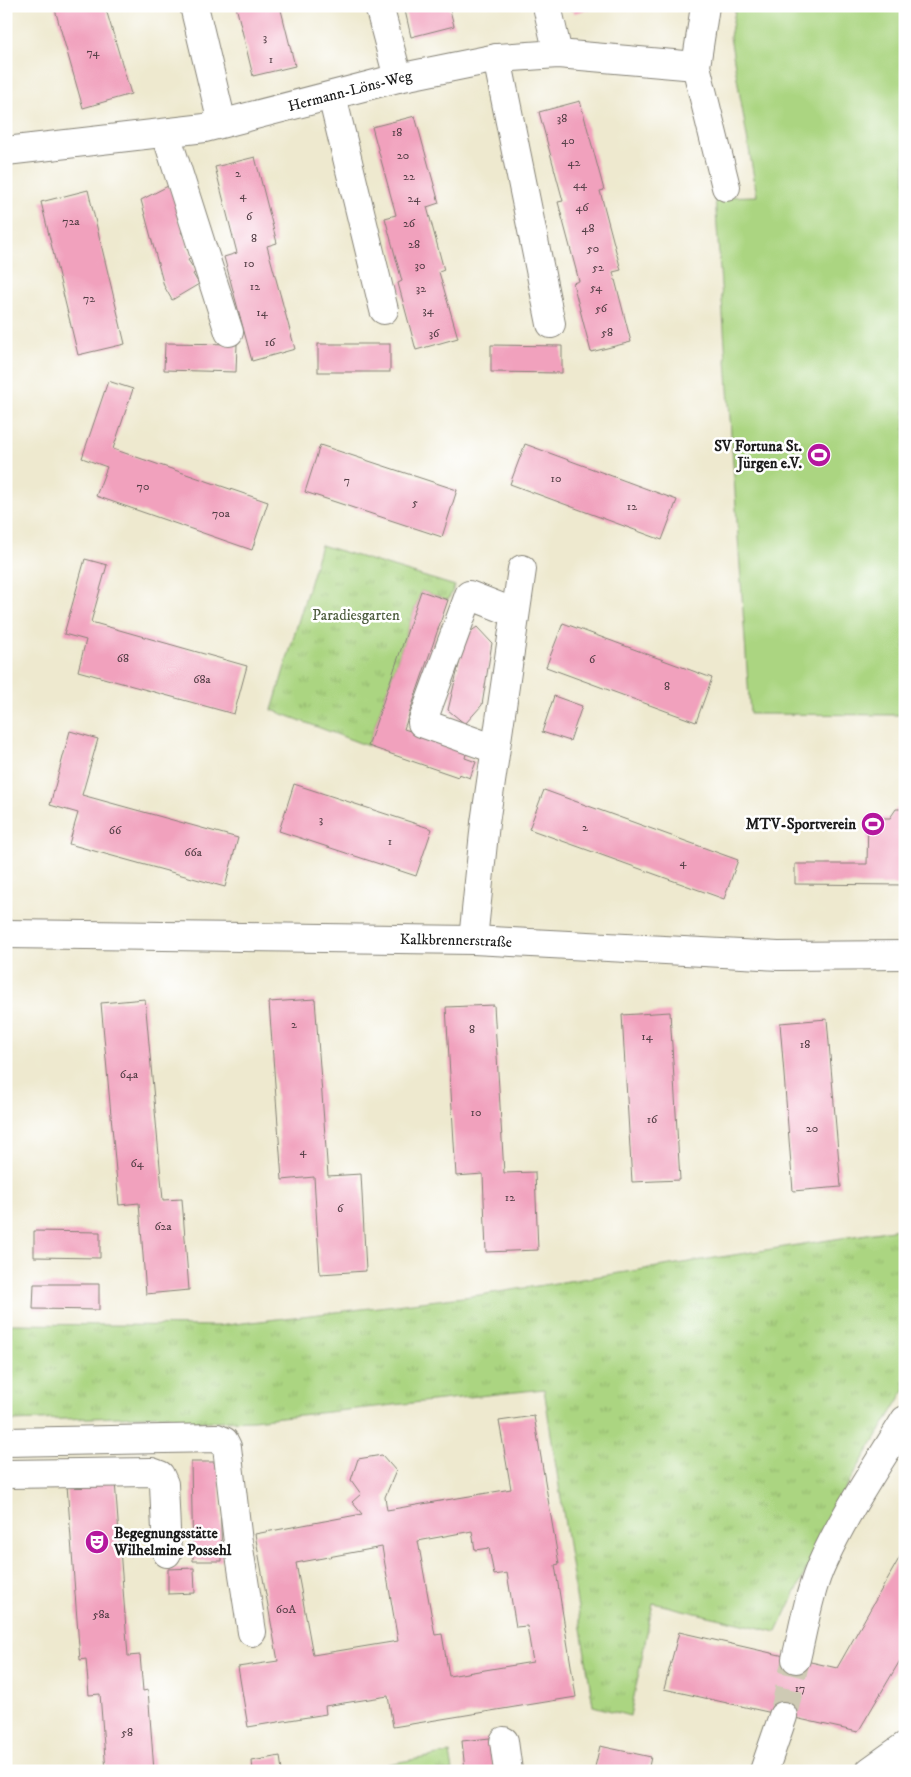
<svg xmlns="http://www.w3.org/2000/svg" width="911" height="1777" font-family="'IM FELL DW Pica',serif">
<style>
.grass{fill:#abd581;stroke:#64784e}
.park{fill:url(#park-tufts);stroke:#64784e}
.building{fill:#f1a1bd;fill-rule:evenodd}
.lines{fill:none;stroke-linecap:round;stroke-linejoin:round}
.minor-tunnel{stroke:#cecab4;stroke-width:28;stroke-dasharray:28 14;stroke-linecap:butt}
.minor-casing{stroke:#858276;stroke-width:30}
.minor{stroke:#fff;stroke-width:28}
.labels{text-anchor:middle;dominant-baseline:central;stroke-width:5;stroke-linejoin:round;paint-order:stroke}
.number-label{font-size:12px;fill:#513d44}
.street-label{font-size:15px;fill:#1c1c1c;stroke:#fff}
.poi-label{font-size:15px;font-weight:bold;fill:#1c1c1c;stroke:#fff;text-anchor:end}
.park-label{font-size:15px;fill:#4e5d3f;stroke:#fff}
</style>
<defs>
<pattern id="park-tufts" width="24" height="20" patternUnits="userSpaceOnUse" patternTransform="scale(1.25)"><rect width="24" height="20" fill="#abd581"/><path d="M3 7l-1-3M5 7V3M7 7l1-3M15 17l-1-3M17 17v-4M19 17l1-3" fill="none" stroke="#93b66f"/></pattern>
</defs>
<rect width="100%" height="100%" fill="#fff"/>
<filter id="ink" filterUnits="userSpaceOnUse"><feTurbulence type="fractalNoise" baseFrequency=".02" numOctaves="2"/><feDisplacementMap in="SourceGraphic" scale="10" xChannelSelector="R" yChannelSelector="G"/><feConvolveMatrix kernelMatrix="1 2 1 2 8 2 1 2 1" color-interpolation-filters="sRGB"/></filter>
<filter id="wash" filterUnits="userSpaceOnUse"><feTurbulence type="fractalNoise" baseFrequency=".0096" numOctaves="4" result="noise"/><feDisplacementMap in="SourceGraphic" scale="20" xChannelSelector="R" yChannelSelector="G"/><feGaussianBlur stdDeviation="1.12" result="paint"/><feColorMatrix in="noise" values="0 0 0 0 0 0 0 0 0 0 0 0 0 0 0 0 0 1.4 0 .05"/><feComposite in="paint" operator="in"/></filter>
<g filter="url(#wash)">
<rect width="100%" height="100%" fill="#eee9cf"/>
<polygon class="grass" points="736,6 905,6 905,715 750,714 715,197 757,196 730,37"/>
<g class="park">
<polygon points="321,545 455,586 448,600 421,591 368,746 272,710"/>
<polygon points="905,1228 905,1390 843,1492 777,1632 653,1603 630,1716 593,1706 544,1389 253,1420 184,1422 169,1415 12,1421 11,1324 218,1326 480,1295"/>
<polygon points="450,1753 453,1771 350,1771"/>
</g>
<g id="blocks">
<g class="building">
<polygon points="54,6 105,6 131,94 83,108"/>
<polygon points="236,6 280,6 295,66 253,76"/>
<polygon points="404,6 449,6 454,26 411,37"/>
<polygon points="573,6 598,6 598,7 574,13"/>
<polygon points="580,101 604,190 600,191 621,270 613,272 631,342 591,352 573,283 579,281 558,202 563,201 539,112"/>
<polygon points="415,116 439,203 427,207 444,270 439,272 458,338 416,350 398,283 402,281 385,218 396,215 372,127"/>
<polygon points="255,157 277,243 267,246 295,349 252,361 224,257 237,253 215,167"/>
<polygon points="168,186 178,203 181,215 177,218 185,230 181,232 189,244 186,246 192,258 188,260 196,272 193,274 199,284 172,300 164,286 141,200"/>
<polygon points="88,190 125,344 78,355 41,202"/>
<polygon points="165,343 237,344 236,372 164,370"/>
<rect x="318" y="344" width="72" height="28"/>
<polygon points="491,345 562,346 562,373 491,372"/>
<polygon points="108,381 133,389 113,449 268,502 252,550 96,496 107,467 82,458"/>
<polygon points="525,444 677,500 662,540 510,484"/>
<polygon points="320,445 457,490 442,537 305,492"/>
<polygon points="85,559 107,565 91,622 247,666 234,714 78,671 86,640 64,634"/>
<polygon points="421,591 448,600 404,729 467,750 465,758 476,762 470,778 459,774 458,777 368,746"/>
<polygon points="563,623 712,678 696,722 546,667"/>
<polygon points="477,627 492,643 482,705 465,724 448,710 466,635"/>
<polygon points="554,696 582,706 570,741 542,732"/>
<polygon points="70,731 98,739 82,795 238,838 225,887 69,844 78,813 50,805"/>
<polygon points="294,784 432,829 416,876 279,831"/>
<polygon points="544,790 738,860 724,899 529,829"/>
<polygon points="896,809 905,809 905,885 795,884 795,864 867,864 868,818 890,818"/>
<polygon points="145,999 163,1200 182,1199 189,1290 146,1294 139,1203 119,1205 101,1003"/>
<polygon points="315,999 328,1176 361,1174 366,1271 320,1274 314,1177 282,1180 269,1002"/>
<polygon points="494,1005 504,1173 535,1172 538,1250 486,1252 483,1174 456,1176 446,1007"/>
<polygon points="670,1012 680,1180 632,1182 622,1015"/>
<polygon points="827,1019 841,1187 793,1191 780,1023"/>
<polygon points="34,1231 100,1232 100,1258 34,1257"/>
<polygon points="34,1284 99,1284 99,1310 33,1309"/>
<path d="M534,1416l25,148 -4,1 21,132 -183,30 -5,-31 -63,10 1,8 -78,13 -10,-60 40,-6 -23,-127 107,-20 -10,-12 9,-8 -10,-14 7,-21 24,-4 14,16 -11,26 2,13 124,-21 -12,-68zM472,1531l3,19 14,-2 5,27 13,-2 9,54 11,-1 6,36 -84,14 -7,-42 -7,1 -17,-94zM382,1547l16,94 -85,14 -17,-92z"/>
<polygon points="191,1462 219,1462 222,1561 193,1561"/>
<polygon points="115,1481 128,1656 140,1655 143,1691 148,1690 154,1771 106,1771 100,1694 89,1695 86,1659 80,1660 67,1485"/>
<polygon points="905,1548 905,1652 858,1732 664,1689 679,1632 837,1668"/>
<polygon points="194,1568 195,1593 168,1594 168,1569"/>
<polygon points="490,1738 494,1771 465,1771 462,1741"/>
<polygon points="600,1746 651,1757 648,1771 594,1771"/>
<polygon points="280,1756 282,1771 253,1771 252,1761"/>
</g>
</g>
</g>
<g filter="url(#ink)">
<use href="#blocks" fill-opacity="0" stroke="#858276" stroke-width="1"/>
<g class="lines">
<polyline class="minor-tunnel" points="783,1716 796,1659"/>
<g class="minor-casing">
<g id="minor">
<polyline points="194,6 222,123"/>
<polyline points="379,6 398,78"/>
<polyline points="547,6 558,54"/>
<polyline points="705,6 696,66 726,187"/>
<polyline points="497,58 551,324"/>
<polyline points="332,96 384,310"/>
<polyline points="166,134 229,332"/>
<path id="s1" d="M6,151l199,-23 193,-50 99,-20 61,-4 138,12"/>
<polyline points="495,749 422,723 469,595 515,613"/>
<path id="s2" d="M6,934l467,6 305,16 127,-1"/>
<polyline points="473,940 485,823 522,569"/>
<polyline points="6,1442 217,1438 224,1441 227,1447 238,1542 252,1632"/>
<polyline points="6,1474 152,1472 160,1475 164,1484 167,1553"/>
<path d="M796,1659c8,-33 13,-69 28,-100 22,-48 53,-93 81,-139"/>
<polyline points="504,1741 508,1771"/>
<polyline points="764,1771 783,1716"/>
<polyline points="870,1771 905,1746"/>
</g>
</g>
<use href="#minor" class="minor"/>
</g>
</g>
<defs>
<g id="stadium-disc" transform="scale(1.25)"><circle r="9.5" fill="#b5179e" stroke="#fff"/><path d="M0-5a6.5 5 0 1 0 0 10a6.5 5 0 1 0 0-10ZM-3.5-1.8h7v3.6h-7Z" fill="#fff"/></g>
<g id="theatre-disc" transform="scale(1.25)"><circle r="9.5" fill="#b5179e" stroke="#fff"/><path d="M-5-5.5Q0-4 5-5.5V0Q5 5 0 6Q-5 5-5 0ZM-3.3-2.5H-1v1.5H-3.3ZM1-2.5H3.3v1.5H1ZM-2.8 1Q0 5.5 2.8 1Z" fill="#fff"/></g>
</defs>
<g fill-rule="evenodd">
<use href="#stadium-disc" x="819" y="455"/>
<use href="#stadium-disc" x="873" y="824"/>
<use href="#theatre-disc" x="97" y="1542"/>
</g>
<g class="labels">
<g class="number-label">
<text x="265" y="37">3</text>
<text x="93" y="52">74</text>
<text x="271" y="59">1</text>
<text x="562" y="118">38</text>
<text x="397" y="132">18</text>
<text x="568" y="140">40</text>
<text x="403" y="155">20</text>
<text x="574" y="162">42</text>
<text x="238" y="173">2</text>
<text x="409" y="176">22</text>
<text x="580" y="184">44</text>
<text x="243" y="195">4</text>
<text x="414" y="198">24</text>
<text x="582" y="207">46</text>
<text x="249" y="216">6</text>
<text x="71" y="221">72a</text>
<text x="409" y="223">26</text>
<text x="588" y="228">48</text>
<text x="254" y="238">8</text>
<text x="414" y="244">28</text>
<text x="593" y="248">50</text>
<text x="249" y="263">10</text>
<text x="420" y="265">30</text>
<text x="598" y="267">52</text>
<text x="255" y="286">12</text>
<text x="596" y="287">54</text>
<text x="421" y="288">32</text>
<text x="89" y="298">72</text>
<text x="601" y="308">56</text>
<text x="428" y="310">34</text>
<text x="262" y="312">14</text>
<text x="607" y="332">58</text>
<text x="434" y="333">36</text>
<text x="270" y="342">16</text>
<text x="556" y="478">10</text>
<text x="347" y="480">7</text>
<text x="143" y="486">70</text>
<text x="415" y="502">5</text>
<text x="632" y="506">12</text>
<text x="221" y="513">70a</text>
<text x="123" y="658">68</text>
<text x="592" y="659">6</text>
<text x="202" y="679">68a</text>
<text x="667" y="686">8</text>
<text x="321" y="819">3</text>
<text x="585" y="827">2</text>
<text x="115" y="830">66</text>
<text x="390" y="841">1</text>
<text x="193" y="852">66a</text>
<text x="683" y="862">4</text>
<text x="294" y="1024">2</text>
<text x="472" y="1029">8</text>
<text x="647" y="1036">14</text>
<text x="805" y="1044">18</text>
<text x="129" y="1074">64a</text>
<text x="476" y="1112">10</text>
<text x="652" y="1119">16</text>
<text x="812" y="1128">20</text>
<text x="303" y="1151">4</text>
<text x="137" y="1163">64</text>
<text x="510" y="1197">12</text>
<text x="340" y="1208">6</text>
<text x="163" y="1226">62a</text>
<text x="286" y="1609">60A</text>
<text x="101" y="1614">58a</text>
<text x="800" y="1688">17</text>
<text x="127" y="1732">58</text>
</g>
<g class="street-label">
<text stroke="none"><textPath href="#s1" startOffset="350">Hermann-Löns-Weg</textPath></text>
<text stroke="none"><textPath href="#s2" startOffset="450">Kalkbrennerstraße</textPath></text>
</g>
<g class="poi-label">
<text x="802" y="446">SV Fortuna St.<tspan x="802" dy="17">Jürgen e.V.</tspan></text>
<text x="856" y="824">MTV-Sportverein</text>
<text x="114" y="1533" text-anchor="start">Begegnungsstätte<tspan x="114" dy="17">Wilhelmine Possehl</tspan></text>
</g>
<g class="park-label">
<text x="356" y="615">Paradiesgarten</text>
</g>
</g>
<rect width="911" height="1777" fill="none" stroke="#fff" stroke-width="25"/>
</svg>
